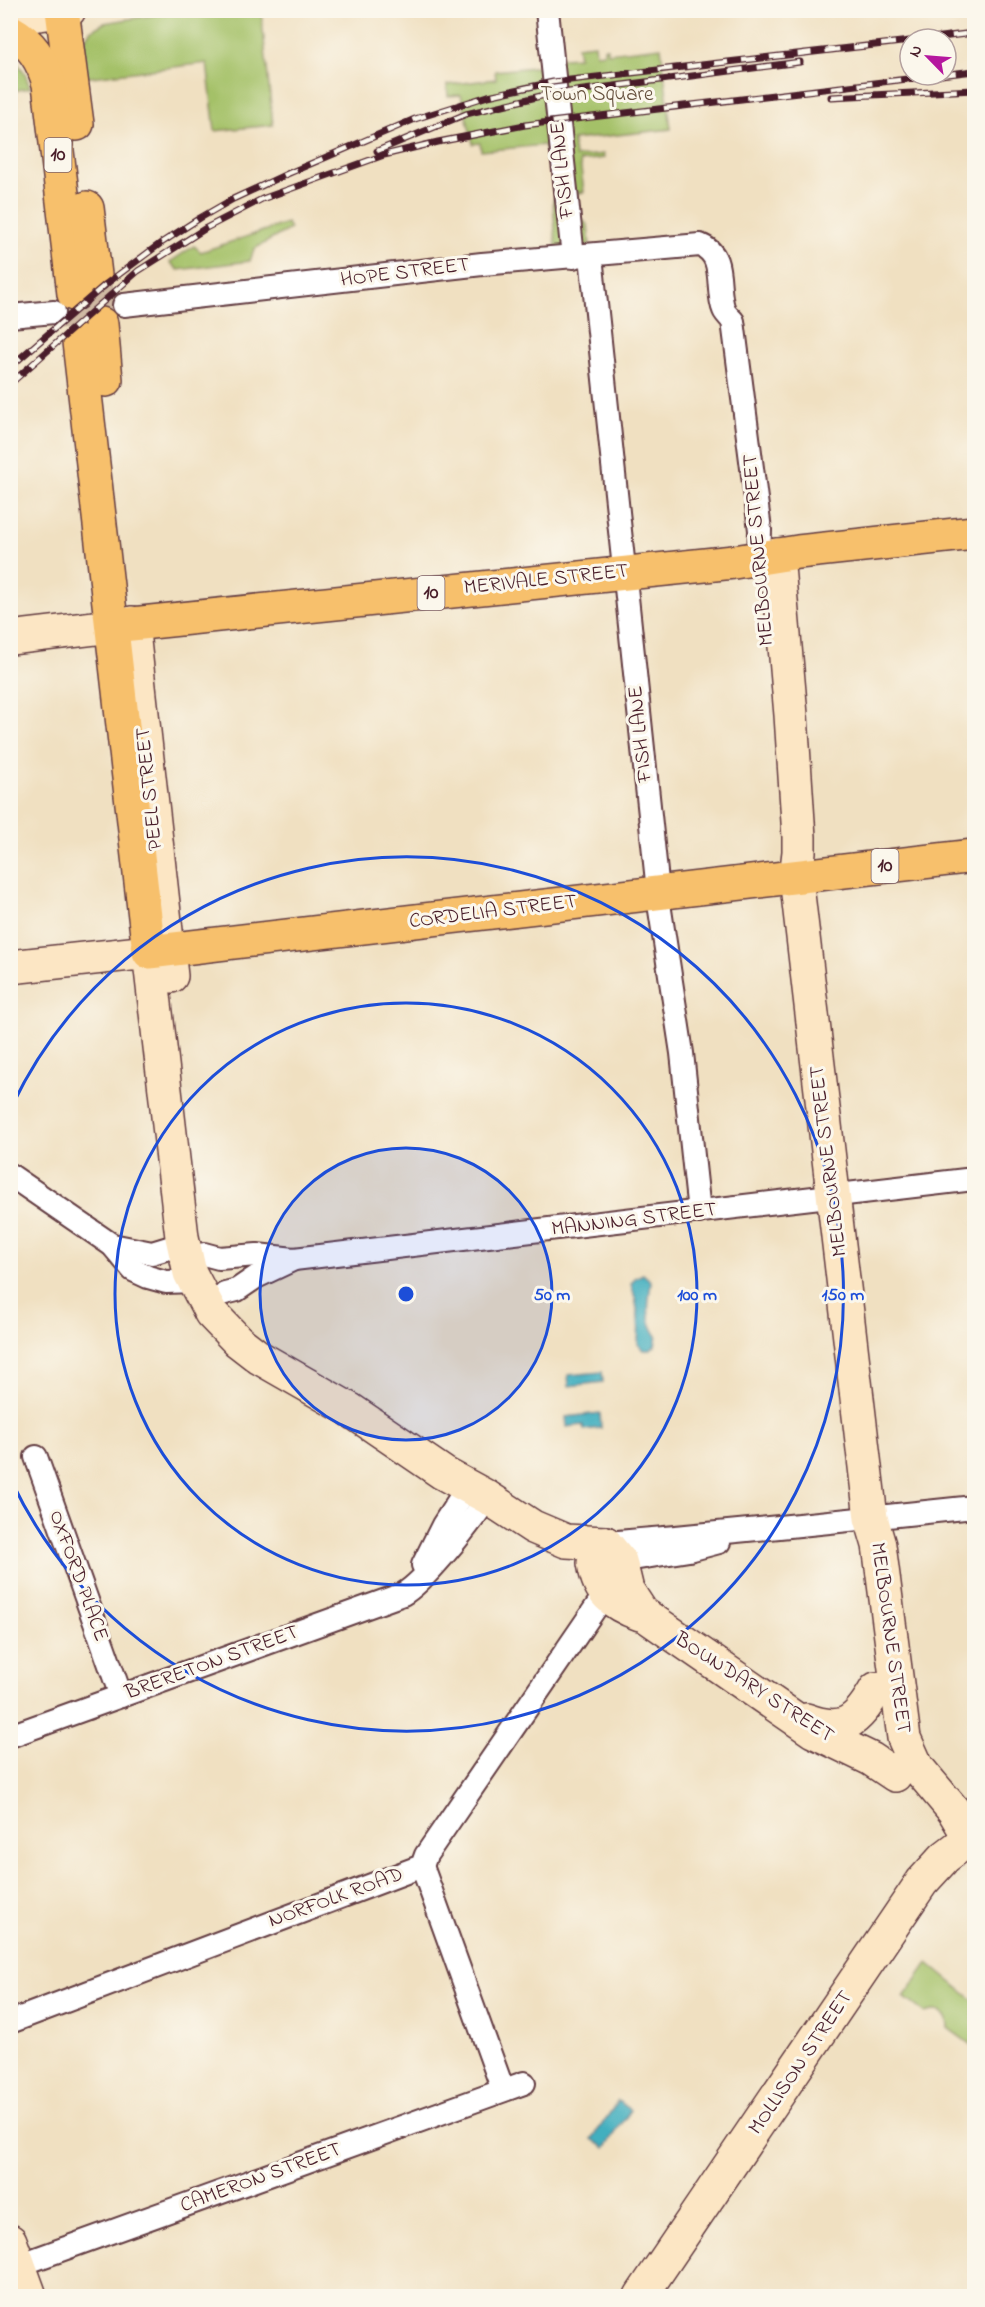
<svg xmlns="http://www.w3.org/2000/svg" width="985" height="2307" font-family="'Indie Flower',sans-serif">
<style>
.green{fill:#a4c168;stroke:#77704a;stroke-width:1.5}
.water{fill:#42afbf;stroke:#466775;stroke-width:1.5}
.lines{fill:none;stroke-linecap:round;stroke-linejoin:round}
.street-tunnel{stroke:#cfb9a3;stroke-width:22;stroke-dasharray:22 11;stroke-linecap:butt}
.primary-tunnel{stroke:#cfb9a3;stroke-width:33;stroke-dasharray:33 16;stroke-linecap:butt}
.street-casing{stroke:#633c42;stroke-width:26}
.secondary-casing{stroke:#633c42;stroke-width:36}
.primary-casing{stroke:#633c42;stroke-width:36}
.street{stroke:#fff;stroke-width:22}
.secondary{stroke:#fce6c4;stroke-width:33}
.primary{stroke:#f7c06c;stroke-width:33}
.rail-casing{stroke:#4a1f2b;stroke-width:7}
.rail{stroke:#fbf7ec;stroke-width:4.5;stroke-dasharray:14;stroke-linecap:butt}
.ring{fill:none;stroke:#1d4ed8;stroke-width:3}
.labels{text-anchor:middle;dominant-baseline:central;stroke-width:6;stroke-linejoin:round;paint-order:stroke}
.shield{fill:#fbf7ec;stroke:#7f6065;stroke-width:1.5}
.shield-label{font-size:20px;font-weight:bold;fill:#4a1f2b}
.park-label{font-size:21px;fill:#65503d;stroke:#fbf7ec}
.street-label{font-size:21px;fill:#4a1f2b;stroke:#fbf7ec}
.centre{fill:#1d4ed8;stroke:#fbf7ec;stroke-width:3}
.ring-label{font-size:18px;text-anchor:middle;font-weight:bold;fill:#1d4ed8;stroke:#fbf7ec;stroke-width:6;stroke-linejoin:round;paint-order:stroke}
</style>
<rect width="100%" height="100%" fill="#fbf7ec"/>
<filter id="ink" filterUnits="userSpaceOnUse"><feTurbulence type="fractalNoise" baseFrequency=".0167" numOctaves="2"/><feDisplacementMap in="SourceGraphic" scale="12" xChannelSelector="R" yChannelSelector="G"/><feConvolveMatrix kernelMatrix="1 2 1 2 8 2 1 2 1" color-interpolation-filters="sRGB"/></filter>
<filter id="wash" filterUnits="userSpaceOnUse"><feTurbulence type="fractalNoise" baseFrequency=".008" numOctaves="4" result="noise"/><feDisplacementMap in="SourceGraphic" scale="24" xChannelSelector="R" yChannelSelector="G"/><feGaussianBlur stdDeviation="1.35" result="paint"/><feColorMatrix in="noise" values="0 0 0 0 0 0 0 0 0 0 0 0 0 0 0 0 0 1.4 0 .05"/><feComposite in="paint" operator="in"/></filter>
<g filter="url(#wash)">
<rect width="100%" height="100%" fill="#f0e0c1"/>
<g class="green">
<polygon points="179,11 261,11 273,125 215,131 207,63 84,78 84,41 90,31 104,23"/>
<polygon points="595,44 596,54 604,53 604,48 607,48 608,53 661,47 671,129 573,140 575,157 603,154 604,158 580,161 584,192 578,193 580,218 588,225 590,246 556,249 553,200 555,200 551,165 547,165 545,145 481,151 480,143 473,144 461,95 448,96 447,85 496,79 495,71 544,66 563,58 579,57 577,46"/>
<polygon points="11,55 25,73 30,88 11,91"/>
<polygon points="287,223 290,229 254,249 250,261 178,270 170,262 194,246 201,252"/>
<path d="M928,1963l46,38v46l-26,-19c0,-15 -9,-20 -23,-15l-21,-16z"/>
</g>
<g class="water">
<path d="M643,1274l8,7c-2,20 -7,38 6,55l-2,10 -5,4h-7l-5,-6c2,-21 0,-40 -7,-60l4,-6z"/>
<polygon points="602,1372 603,1382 569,1386 568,1375"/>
<polygon points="600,1413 601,1428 584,1430 583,1425 567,1427 566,1417"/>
<polygon points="618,2101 631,2110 605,2148 592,2139"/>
</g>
</g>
<g filter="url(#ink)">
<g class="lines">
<polyline class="street-tunnel" points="99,308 124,305"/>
<g class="primary-tunnel">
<polyline points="95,275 101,324"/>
<polyline points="74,294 79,342"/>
</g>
<g class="street-casing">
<g id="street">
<polyline points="547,10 573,257"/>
<polyline points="591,256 660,910 682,1053 699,1212"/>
<path d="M124,305l358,-41 218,-19c27,10 15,44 24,65 1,3 6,8 9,11l27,209 -1,28"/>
<polyline points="10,316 54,312"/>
<polyline points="10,1175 112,1245 133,1270 148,1277 166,1282 193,1281"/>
<polyline points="112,1245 152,1253 175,1246 184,1247"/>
<polyline points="204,1254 219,1258 257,1255 294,1259 974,1179"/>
<polyline points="225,1293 237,1290 256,1277 292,1260"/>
<polyline points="36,1457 121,1696"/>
<path d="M605,1543c123,-10 246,-23 369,-36"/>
<polyline points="620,1561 689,1550 719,1542"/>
<polyline points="423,1565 443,1525 463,1494"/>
<path d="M10,1736l393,-142c21,-12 61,-63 76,-84"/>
<polyline points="422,1866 503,2090"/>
<polyline points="10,2022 422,1866 426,1855 605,1594"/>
<polyline points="19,2265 524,2083"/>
</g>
</g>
<g class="secondary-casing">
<g id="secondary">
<polyline points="10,18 69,10"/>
<polyline points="777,555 791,715 799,837 799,852 796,877 871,1518 879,1545 904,1738 917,1767 954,1811 970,1838"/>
<polyline points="132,623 171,976"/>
<polyline points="10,638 112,626"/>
<polyline points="10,967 149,952 182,1237 190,1273 211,1313 238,1341 260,1358 349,1409 443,1473 487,1497 533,1527 566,1541 605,1543"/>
<polyline points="605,1543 620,1561 627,1590 642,1613 813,1731 871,1759 895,1775"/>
<path d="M605,1543l-11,20c5,30 18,41 46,51"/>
<path d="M806,1720c38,14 51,2 70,-31"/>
<polyline points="10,2241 30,2296"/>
<polyline points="641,2296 922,1882 945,1857 970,1838"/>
</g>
</g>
<g class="primary-casing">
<g id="primary">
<polyline points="62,10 77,124"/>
<path d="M10,31c22,12 33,30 39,53l25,210"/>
<polyline points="87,208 95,275"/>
<polyline points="101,324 106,380"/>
<polyline points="79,342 149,952 974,856"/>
<polyline points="112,626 734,562 798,552 974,533"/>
</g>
</g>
<use href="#street" class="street"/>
<use href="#secondary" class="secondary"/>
<use href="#primary" class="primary"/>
<g class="rail-casing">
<g id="rail">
<polyline points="924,39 974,33"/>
<polyline points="831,97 974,90"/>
<polyline points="377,151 466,114 545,95 800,62"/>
<polyline points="10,367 106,284 161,243 200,218 233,199 287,174 415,119 488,96 553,82 910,41"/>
<polyline points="10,384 138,271 206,228 262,199 384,155 438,142 525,125 974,71"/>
</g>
</g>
<use href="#rail" class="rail"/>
</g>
</g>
<circle cx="406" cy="1294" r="146" fill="#1d4ed8" fill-opacity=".12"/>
<g class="ring">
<circle cx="406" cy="1294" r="146"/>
<circle cx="406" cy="1294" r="291"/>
<path d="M12 1106A437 437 0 1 1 12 1482"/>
</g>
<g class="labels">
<g class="shield">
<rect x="44.5" y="138" width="27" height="34" rx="4.5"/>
<rect x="417.5" y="576" width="27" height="34" rx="4.5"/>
<rect x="871.5" y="849" width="27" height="34" rx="4.5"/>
</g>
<g class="shield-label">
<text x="58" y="155">10</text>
<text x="431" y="593">10</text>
<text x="885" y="866">10</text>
</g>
<g class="park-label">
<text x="597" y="95">Town Square</text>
</g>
<g class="street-label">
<text transform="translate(563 170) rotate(-96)">FISH LANE</text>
<text transform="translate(405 273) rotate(-7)">HOPE STREET</text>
<text transform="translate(759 550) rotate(-95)">MELBOURNE STREET</text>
<text transform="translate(546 580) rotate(-6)">MERIVALE STREET</text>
<text transform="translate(641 734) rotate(-96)">FISH LANE</text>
<text transform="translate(150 789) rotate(-96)">PEEL STREET</text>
<text transform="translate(493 912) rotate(-7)">CORDELIA STREET</text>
<text transform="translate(829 1161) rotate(-97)">MELBOURNE STREET</text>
<text transform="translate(634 1220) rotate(-7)">MANNING STREET</text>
<text transform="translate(78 1576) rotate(70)">OXFORD PLACE</text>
<text transform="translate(890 1638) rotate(82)">MELBOURNE STREET</text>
<text transform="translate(212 1663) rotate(-20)">BRERETON STREET</text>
<text transform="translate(754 1688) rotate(33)">BOUNDARY STREET</text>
<text transform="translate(336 1898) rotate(-20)">NORFOLK ROAD</text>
<text transform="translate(801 2063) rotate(-56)">MOLLISON STREET</text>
<text transform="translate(261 2178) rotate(-20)">CAMERON STREET</text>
</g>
</g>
<circle cx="406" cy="1294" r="9" class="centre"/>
<g class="ring-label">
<text x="552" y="1300">50 m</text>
<text x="697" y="1300">100 m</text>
<text x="843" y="1300">150 m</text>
</g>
<rect width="985" height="2307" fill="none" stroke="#fbf7ec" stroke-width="36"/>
<g transform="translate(928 57) rotate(295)"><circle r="28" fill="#fbf7ec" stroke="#b4a19f" stroke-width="1.5"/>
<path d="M0-4.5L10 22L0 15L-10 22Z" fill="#b5179e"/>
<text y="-9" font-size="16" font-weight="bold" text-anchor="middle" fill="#4a1f2b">N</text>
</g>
</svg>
